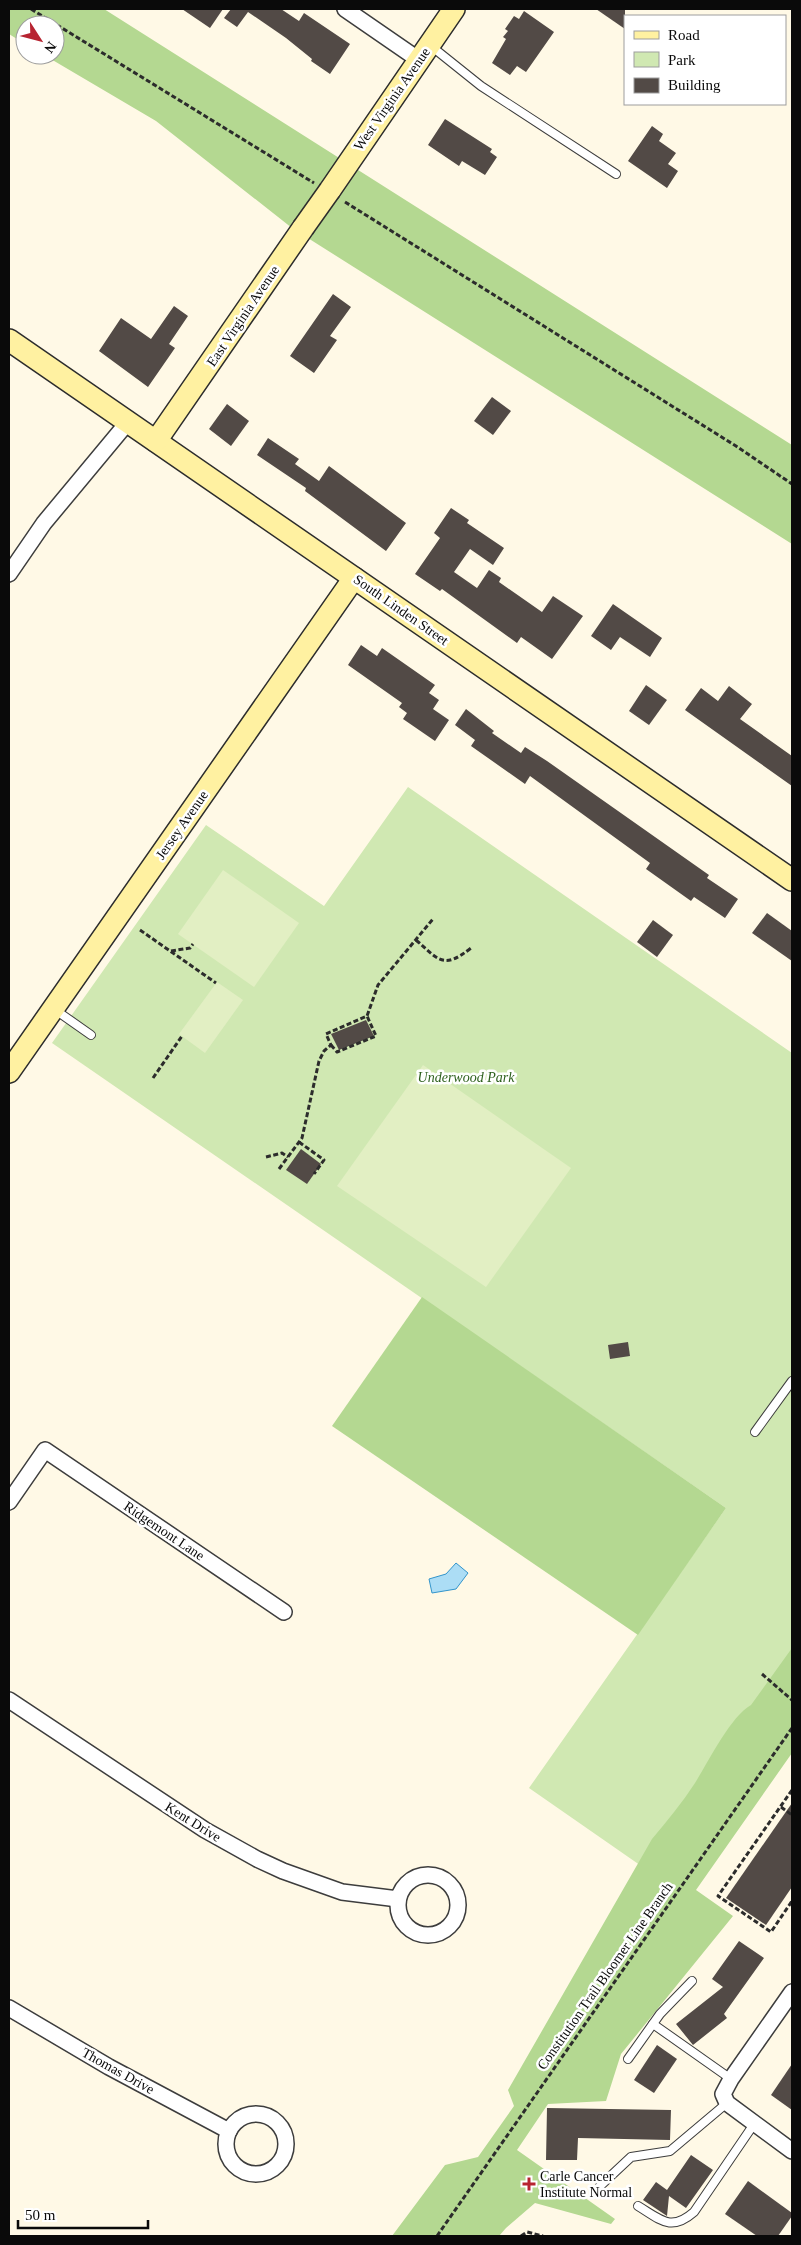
<svg xmlns="http://www.w3.org/2000/svg" width="801" height="2245" font-family="Georgia,serif">
<style>
.green{fill:#d0e8b2}
.forest{fill:#b4d891}
.pitch{fill:#e2efc3}
.water{fill:#acddf5;stroke:#3395cc}
.building{fill:#524a46}
.lines{fill:none;stroke-linecap:round;stroke-linejoin:round}
.lane-casing{stroke:#3d3d3d;stroke-width:10}
.street-casing{stroke:#3d3d3d;stroke-width:18}
.secondary-casing{stroke:#2c2c2c;stroke-width:24}
.path{stroke:#2c2c2c;stroke-width:3;stroke-dasharray:5 2.5;stroke-linecap:butt}
.lane{stroke:#fff;stroke-width:8}
.street{stroke:#fff;stroke-width:15}
.secondary{stroke:#fff1a1;stroke-width:21}
.secondary-bridge-casing{stroke:#2c2c2c;stroke-width:24;stroke-linecap:butt}
.secondary-bridge{stroke:#fff1a1;stroke-width:21}
.poi-dot{fill:#b72431;stroke:#fff;stroke-width:2}
.labels{text-anchor:middle;dominant-baseline:central;stroke-width:5;stroke-linejoin:round;paint-order:stroke}
.street-label{font-size:14px;fill:#0a0a0a;stroke:#fff}
.park-label{font-size:14px;font-style:italic;fill:#2c5f1c;stroke:#fff}
.poi-label{font-size:14px;fill:#0a0a0a;stroke:#fff;text-anchor:start}
</style>
<rect width="100%" height="100%" fill="#fff9e6"/>
<polygon class="green" points="408,787 792,1053 792,1708 670,1886 529,1788 726,1508 52,1043 206,825 324,906"/>
<g class="forest">
<polygon points="9,9 104,9 792,445 792,544 292,228 156,121 44,55 55,55 55,25 25,25 25,44 9,34"/>
<polygon points="422,1297 726,1508 638,1635 332,1426"/>
<path d="M792,1648v105l-96,137 37,26 -112,138 -15,47 -58,3 -31,46 98,69 -4,5 -76,-21 -29,25 -7,8h-107l53,-71 33,-8 36,-51 -6,-16 144,-251c15,-18 30,-36 43,-56 14,-22 35,-66 56,-78z"/>
</g>
<g class="pitch">
<polygon points="223,870 299,923 254,987 178,934"/>
<polygon points="217,982 243,1000 205,1053 179,1034"/>
<polygon points="423,1065 571,1168 486,1287 337,1186"/>
</g>
<polygon class="water" points="456,1563 468,1573 456,1589 432,1593 429,1579 446,1574"/>
<g class="building">
<polygon points="182,9 223,9 210,28"/>
<polygon points="231,9 281,9 299,21 304,13 350,44 330,74 311,61 312,59 286,38 248,12 237,27 224,18"/>
<polygon points="596,9 625,9 625,29"/>
<polygon points="524,11 554,32 526,72 517,66 510,75 492,63 506,39 503,37 508,31 505,29 514,16 519,19"/>
<polygon points="445,119 492,149 490,152 497,157 485,175 462,161 459,166 428,145"/>
<polygon points="652,126 663,134 659,141 676,153 668,164 678,171 667,188 628,161"/>
<polygon points="333,294 351,307 330,336 337,340 314,373 290,356"/>
<polygon points="174,306 188,316 169,344 175,348 148,387 99,351 121,318 151,339"/>
<polygon points="492,397 511,411 493,435 474,421"/>
<polygon points="227,404 249,421 231,446 209,429"/>
<polygon points="268,438 299,459 295,464 319,481 329,466 406,523 386,551 305,491 306,488 257,455"/>
<polygon points="451,508 469,520 467,523 504,548 493,565 470,549 454,572 477,588 489,570 501,578 499,582 542,612 553,596 583,616 552,659 521,637 517,643 442,589 440,591 415,574 440,538 434,533"/>
<polygon points="613,604 662,638 650,657 620,637 611,650 591,636"/>
<polygon points="361,645 377,656 382,648 435,685 429,693 439,700 433,709 449,720 435,741 403,719 407,713 399,707 402,703 348,665"/>
<polygon points="646,685 667,700 649,725 629,711"/>
<polygon points="729,686 752,704 740,719 792,756 792,786 685,710 701,688 718,701"/>
<polygon points="466,709 494,731 492,733 521,753 525,747 547,761 709,875 707,878 738,899 725,918 694,897 691,901 646,869 650,863 530,776 525,784 471,746 475,740 455,725"/>
<polygon points="767,913 792,931 792,961 752,933"/>
<polygon points="653,920 673,935 657,957 637,942"/>
<polygon points="366,1020 374,1036 339,1050 331,1034"/>
<polygon points="301,1149 321,1164 307,1184 286,1170"/>
<polygon points="628,1342 630,1356 610,1359 608,1345"/>
<polygon points="792,1803 792,1887 766,1925 726,1898"/>
<polygon points="739,1941 764,1958 724,2014 727,2018 693,2045 676,2024 723,1987 712,1979"/>
<polygon points="657,2045 677,2059 654,2093 634,2080"/>
<polygon points="792,2064 792,2110 771,2095"/>
<polygon points="547,2108 671,2110 670,2140 578,2138 577,2160 546,2160"/>
<polygon points="691,2155 713,2170 686,2208 669,2196 667,2216 643,2200 656,2182 667,2190"/>
<polygon points="748,2181 792,2213 792,2216 778,2236 757,2236 725,2214"/>
</g>
<g class="lines">
<g class="lane-casing">
<g id="lane">
<polyline points="431,46 481,86 616,174"/>
<polyline points="54,1009 91,1035"/>
<polyline points="755,1432 792,1381"/>
<polyline points="653,2024 731,2079"/>
<polyline points="628,2059 660,2014 692,1981"/>
<polyline points="600,2186 631,2157 670,2151 727,2103"/>
<path d="M638,2206c23,14 33,26 56,6l60,-88"/>
</g>
</g>
<g class="street-casing">
<g id="street">
<polyline points="345,9 419,60"/>
<polyline points="9,574 44,523 128,422"/>
<polyline points="9,1502 45,1450 284,1612"/>
<polyline points="9,1700 205,1830 257,1859 283,1871 342,1892 398,1899"/>
<circle cx="428" cy="1905" r="30"/>
<polyline points="792,1992 731,2079 723,2094 727,2103 792,2151"/>
<polyline points="9,2008 109,2067 229,2131"/>
<circle cx="256" cy="2144" r="30"/>
</g>
</g>
<g class="secondary-casing">
<g id="secondary">
<polyline points="330,190 454,9"/>
<polyline points="9,340 792,880"/>
<polyline points="156,441 303,228"/>
<polyline points="9,1072 354,578"/>
</g>
</g>
<g class="path">
<polyline points="31,9 314,183"/>
<polyline points="345,202 736,446 792,484"/>
<polyline points="140,930 216,983"/>
<path d="M416,940c23,20 27,30 55,8"/>
<polyline points="171,951 190,948 193,944"/>
<polyline points="331,1045 337,1052 376,1036 367,1016"/>
<polyline points="153,1078 182,1036"/>
<polyline points="299,1142 324,1160 314,1174"/>
<polyline points="266,1157 282,1153 288,1157"/>
<polyline points="279,1169 302,1138 319,1061 324,1051 331,1045 326,1034 367,1016 378,985 433,919"/>
<polyline points="762,1674 792,1700"/>
<polyline points="792,1790 718,1896 771,1932 792,1901"/>
<polyline points="781,1807 792,1815"/>
<polyline points="437,2236 792,1728"/>
<polyline points="521,2236 527,2232 543,2236"/>
</g>
<use href="#lane" class="lane"/>
<use href="#street" class="street"/>
<use href="#secondary" class="secondary"/>
<g class="secondary-bridge-casing">
<polyline id="secondary-bridge" points="303,228 330,190"/>
</g>
<use href="#secondary-bridge" class="secondary-bridge"/>
</g>
<path class="poi-dot" d="M526.5 2176.5h5v5h5v5h-5v5h-5v-5h-5v-5h5z"/>
<g class="labels">
<g class="street-label">
<text transform="translate(392 99) rotate(-55)">West Virginia Avenue</text>
<text transform="translate(243 316) rotate(-56)">East Virginia Avenue</text>
<text transform="translate(401 610) rotate(35)">South Linden Street</text>
<text transform="translate(182 825) rotate(-55)">Jersey Avenue</text>
<text transform="translate(164 1531) rotate(34)">Ridgemont Lane</text>
<text transform="translate(193 1822) rotate(32)">Kent Drive</text>
<text transform="translate(605 1976) rotate(-55)">Constitution Trail Bloomer Line Branch</text>
<text transform="translate(118 2071) rotate(29)">Thomas Drive</text>
</g>
<g class="park-label">
<text x="466" y="1077">Underwood Park</text>
</g>
<g class="poi-label">
<text x="540" y="2176">Carle Cancer<tspan x="540" dy="16">Institute Normal</tspan></text>
</g>
</g>
<rect width="801" height="2245" fill="none" stroke="#0a0a0a" stroke-width="20"/>
<rect x="624" y="15" width="162" height="90" fill="#ffffff" stroke="#9d9d9d"/>
<rect x="634" y="31" width="25" height="8" fill="#fff1a1" stroke="#9d9d9d"/>
<text x="668" y="40" font-size="15" fill="#0a0a0a">Road</text>
<rect x="634" y="52" width="25" height="15" fill="#d0e8b2" stroke="#9d9d9d"/>
<text x="668" y="65" font-size="15" fill="#0a0a0a">Park</text>
<rect x="634" y="78" width="25" height="15" fill="#524a46" stroke="#9d9d9d"/>
<text x="668" y="90" font-size="15" fill="#0a0a0a">Building</text>
<g transform="translate(40 40) rotate(126)"><circle r="24" fill="#ffffff" stroke="#9d9d9d"/>
<path d="M0-4L9 19L0 12L-9 19Z" fill="#b72431"/>
<text y="-8" font-size="14" font-weight="bold" text-anchor="middle" fill="#0a0a0a">N</text>
</g>
<path d="M18 2220v8h130v-8" fill="none" stroke="#0a0a0a" stroke-width="2.5"/>
<text x="25" y="2220" font-size="15" fill="#0a0a0a" stroke="#ffffff" stroke-width="4" paint-order="stroke">50 m</text>
</svg>
